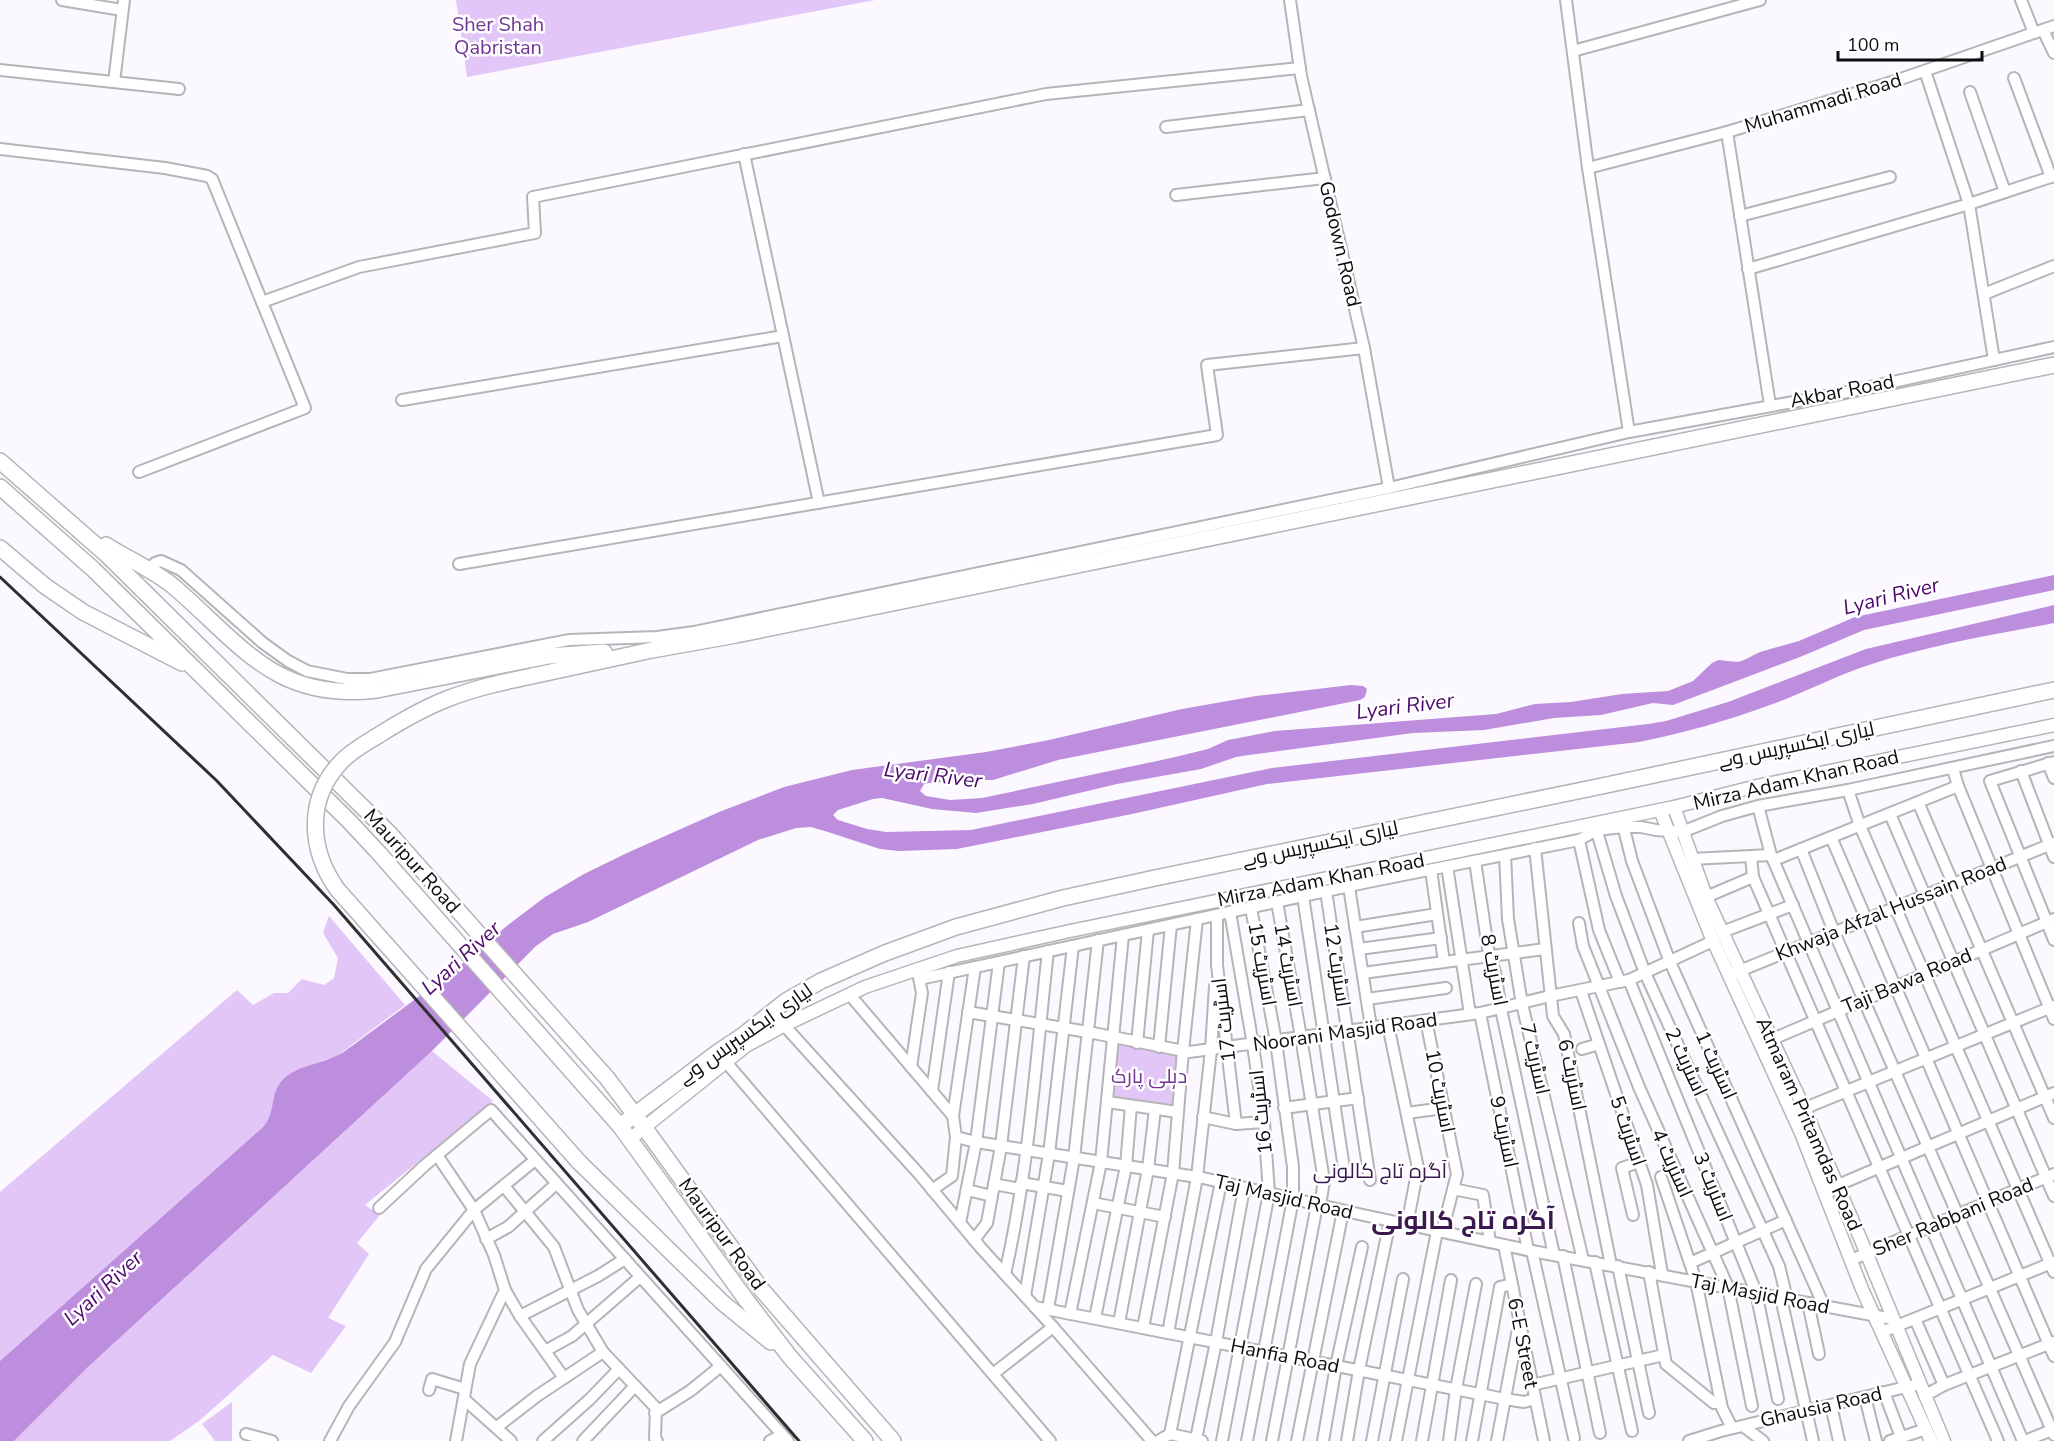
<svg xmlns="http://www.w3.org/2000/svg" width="2054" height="1441" font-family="'Nunito Sans',Cairo,sans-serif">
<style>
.green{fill:#e2c6f7}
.water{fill:#bd8dde}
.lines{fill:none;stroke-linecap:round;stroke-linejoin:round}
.minor-casing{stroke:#b6b3b9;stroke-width:14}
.major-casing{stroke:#b6b3b9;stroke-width:15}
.highway-casing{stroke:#b6b3b9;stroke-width:18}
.minor{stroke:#fff;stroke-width:10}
.major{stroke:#fff;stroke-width:12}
.highway{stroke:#fff;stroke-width:15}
.rail{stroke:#2f2e31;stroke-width:3}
.highway-bridge-casing{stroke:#b6b3b9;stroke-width:18;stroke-linecap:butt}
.highway-bridge{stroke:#fff;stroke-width:15}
.labels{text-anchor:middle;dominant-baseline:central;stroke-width:5;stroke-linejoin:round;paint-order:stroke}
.park-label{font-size:20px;fill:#703593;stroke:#fff}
.street-label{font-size:20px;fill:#0d0c0e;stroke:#fff}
.water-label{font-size:21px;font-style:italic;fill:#4c086c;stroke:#fff}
.neighbourhood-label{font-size:21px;fill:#3b1950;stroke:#fff}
.district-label{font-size:26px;font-weight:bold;fill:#3b1950;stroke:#fff}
</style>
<rect width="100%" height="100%" fill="#fcf8ff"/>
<g class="green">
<polygon points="456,0 875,0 467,77"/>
<polygon points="329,916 405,1005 337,1056 303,1068 263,1127 0,1361 0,1192 237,990 253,1005 274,993 288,993 302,979 324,985 334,978 338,958 323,933"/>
<polygon points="1113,1038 1183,1051 1177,1113 1107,1102"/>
<polygon points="432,1051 493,1101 365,1205 380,1215 357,1243 369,1254 328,1318 346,1326 311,1373 273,1355 199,1421 170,1441 14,1441 88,1367"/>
<polygon points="232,1402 232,1441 215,1441 202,1424"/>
</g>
<path class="water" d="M2054,575v15l-190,40 -64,27 -127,48 -20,-2 -52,12 -47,3 -70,12 -71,3 -164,22 -13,2 -35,12 -84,15 -84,20 -57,9 -44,-4 -50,-11 -9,1 -35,11 -5,5 5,5 29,9 19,3 85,-2 301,-62 376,-44 18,-3 62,-19 138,-53 188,-44v18c-61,12 -123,22 -182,41 -35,11 -68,29 -102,41 -43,16 -87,28 -131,37l-372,42 -135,30 -175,35 -58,2 -19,-2 -52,-17 -17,-5 -15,1 -38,12 -170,82 -35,12 -17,12 -104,105 -344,316 -74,74h-14v-80l263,-234c13,-15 7,-30 17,-44 13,-17 38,-18 56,-27 6,-2 11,-7 16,-10l104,-77 52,-44 37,-28 39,-23 43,-21 92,-41 65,-25 68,-17 134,-18 63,-12 133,-31 74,-13 95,-11 12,1 4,3 -2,8 -5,3 -302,60 -65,20h-28l-36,3 -5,1 -4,7 6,5 24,4 32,-2 189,-40 37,-9 20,-9 47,-9 221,-17 39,-10 36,-2 51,-8 46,-3 25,-10 19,-18 6,-3 20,2 6,-2 16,-8 39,-11 56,-24z"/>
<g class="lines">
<g class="minor-casing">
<g id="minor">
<polyline points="62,0 122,10"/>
<polyline points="1290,0 1301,76 1364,348 1389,488"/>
<polyline points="1566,0 1588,168 1629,432"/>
<polyline points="2021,0 2034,33"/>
<polyline points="2043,30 2054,53"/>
<polyline points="1573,51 1760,0"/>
<polyline points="0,70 179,89"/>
<polyline points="1925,71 1969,204 1994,360"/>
<polyline points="2014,78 2051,177"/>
<polyline points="114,82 124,0"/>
<polyline points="1970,92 2005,192"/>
<polyline points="1166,127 1309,110"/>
<polyline points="1727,132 1770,405"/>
<polyline points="0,149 165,168 207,176 212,179 305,408 139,472"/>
<polyline points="744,154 819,503"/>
<polyline points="1588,168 1727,132 1892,82 2054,26"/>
<polyline points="1176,195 1325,178"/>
<polyline points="1740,216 1890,177"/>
<polyline points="1748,269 1969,204 2054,176"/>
<polyline points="1984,294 2054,266"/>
<polyline points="262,302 359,267 535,233 533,197 1046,94 1300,68"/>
<polyline points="402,400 783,336"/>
<polyline points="459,564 1217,435 1207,365 1364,348"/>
<polyline points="149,571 155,563 161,561 181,570 263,643 288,661 307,671 347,679 370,679 569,640 657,637 694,632 1389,488 1629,432 1842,393 2054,347"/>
<polyline points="2054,762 1990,781 2054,940"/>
<polyline points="2048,763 2054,778"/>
<polyline points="1953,769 1958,786 2054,1019"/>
<polyline points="2021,771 2054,857"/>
<polyline points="1848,790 1860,826 2054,1272"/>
<polyline points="1918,802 2054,1118"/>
<polyline points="1758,806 1771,855 2023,1441"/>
<polyline points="1890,814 2054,1196"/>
<polyline points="1622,821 1632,861 1670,962 1824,1306"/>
<polyline points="1595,825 1616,896 1645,973 1779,1266 1787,1299"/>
<polyline points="1831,837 2054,1356"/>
<polyline points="1579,840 1599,930 1620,982"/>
<polyline points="1535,848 1553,1016 1564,1034 1611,1265"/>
<polyline points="1801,849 1834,932 2054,1435"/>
<polyline points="1505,855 1508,919 1522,1004 1583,1260"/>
<polyline points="1751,856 1753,877 1998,1441"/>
<polyline points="1691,859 1771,855"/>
<polyline points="1774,860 1958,786"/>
<polyline points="1475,861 1489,955 1495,972 1501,1009 1554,1255"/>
<polyline points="1447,866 1470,1014"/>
<polyline points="1349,887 1371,1027"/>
<polyline points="1326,891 1370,1180"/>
<polyline points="1303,896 1345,1175"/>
<polyline points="1706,897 1753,877"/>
<polyline points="1277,902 1301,1037 1324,1181 1320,1205"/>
<polyline points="1217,915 1217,965 1236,1124"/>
<polyline points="1579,923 1583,946 1639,1087 1728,1287 1752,1406"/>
<polyline points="1355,927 1437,914"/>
<polyline points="1722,932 1793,905"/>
<polyline points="1359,949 1441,938"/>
<polyline points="1444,962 1545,949"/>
<polyline points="1363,973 1444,962 1431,870"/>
<polyline points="1732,974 2054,843"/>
<polyline points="920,979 1368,882 1579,840 1597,830 1623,827 1641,827 1656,830 1682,832 1722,816 1758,806 1848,790 2054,746"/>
<polyline points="1629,980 1756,1292 1778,1399"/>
<polyline points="1581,991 1647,1185 1662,1274"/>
<polyline points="850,995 953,1116 956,1137 952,1176 932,1190"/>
<polyline points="1367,999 1446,988"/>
<polyline points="772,1012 920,1175 981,1248 1053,1327 1152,1441"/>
<polyline points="968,1012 1088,1032 1189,1052 1480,1013 1550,996 1629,980 1713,941"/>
<polyline points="1480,1013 1528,1250"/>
<polyline points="1426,1020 1457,1174 1442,1232"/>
<polyline points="1388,1025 1418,1168 1407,1225"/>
<polyline points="1137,1043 1148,930"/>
<polyline points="1761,1044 2054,919"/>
<polyline points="1159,1047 1171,925"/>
<polyline points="1582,1049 1599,1044"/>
<polyline points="725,1061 1050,1441"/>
<polyline points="911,1067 922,993 918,973"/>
<polyline points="932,1091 949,972"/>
<polyline points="1107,1102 1178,1112"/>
<polyline points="1284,1108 1358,1098"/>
<polyline points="1798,1111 2054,1006"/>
<polyline points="1407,1113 1444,1108"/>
<polyline points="953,1116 975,967"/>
<polyline points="1203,1117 1236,1124 1264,1122"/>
<polyline points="956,1137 976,1142 1203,1178 1363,1215 1532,1251 1893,1319"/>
<polyline points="437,1155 474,1210 494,1255 505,1290 470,1364 456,1441"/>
<polyline points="1661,1177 1696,1281 1722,1408 1732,1428"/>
<polyline points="1021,1183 1068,1191"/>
<polyline points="994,1184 1020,1189"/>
<polyline points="504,1186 554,1247 578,1310 603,1352 656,1408 655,1438 657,1441"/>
<polyline points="1453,1189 1483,1195 1490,1242"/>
<polyline points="967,1190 992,1196"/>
<polyline points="1824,1191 2054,1093"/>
<polyline points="1093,1203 1165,1217"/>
<polyline points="379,1208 424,1166 491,1110 788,1441"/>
<polyline points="1633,1215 1622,1168 1639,1162"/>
<polyline points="960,1223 976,1142 999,962"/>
<polyline points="486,1239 508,1227 556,1184"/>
<polyline points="974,1240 987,1223 1001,1146 1024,956"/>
<polyline points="1504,1245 1544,1441"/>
<polyline points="1532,1251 1574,1438"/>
<polyline points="1563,1256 1600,1433"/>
<polyline points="1851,1260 2054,1174"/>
<polyline points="1595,1262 1632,1431"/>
<polyline points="1690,1263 1786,1220"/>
<polyline points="1618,1266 1649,1413"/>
<polyline points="1649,1272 1666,1364 1714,1403 1721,1403"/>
<path d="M1005,1274c24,-106 31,-215 43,-323"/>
<polyline points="505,1290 520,1316 564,1378"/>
<polyline points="1025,1296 1049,1154 1073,946"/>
<polyline points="1781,1298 1813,1441"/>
<polyline points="1808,1303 1819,1354"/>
<polyline points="1035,1307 1505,1399 1524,1402 1535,1399"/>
<polyline points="1048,1309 1074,1158 1098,940"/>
<polyline points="1070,1314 1101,1162 1123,935"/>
<polyline points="520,1316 598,1276 625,1259"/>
<polyline points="1095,1318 1126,1166 1131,1106"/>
<polyline points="1915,1319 1944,1385"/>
<polyline points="1119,1323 1148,1169 1155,1109"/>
<polyline points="1143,1328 1173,1173 1183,1051 1197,919"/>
<polyline points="1882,1332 2054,1262"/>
<polyline points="1168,1333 1197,1177 1211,1050 1215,986 1220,986"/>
<polyline points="545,1351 572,1336 640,1277"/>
<polyline points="993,1374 1053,1327"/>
<polyline points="1532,1385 1664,1355"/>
<polyline points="429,1390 432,1379 465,1389"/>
<polyline points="1884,1392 1901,1437"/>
<polyline points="1924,1396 1944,1385 2054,1342"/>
<polyline points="1865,1397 1876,1441"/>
<polyline points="464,1399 511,1441"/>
<polyline points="1831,1405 1839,1441"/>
<polyline points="655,1413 690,1391 721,1366"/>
<polyline points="1743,1426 1763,1441"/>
<polyline points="497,1427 537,1396 603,1352"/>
<polyline points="246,1434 272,1441"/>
<polyline points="1170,1434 1202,1441"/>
<polyline points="1196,1439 1216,1342 1244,1188"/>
<polyline points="330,1441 349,1406 395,1342 426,1269 474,1210 535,1160"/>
<polyline points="543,1441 590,1399 619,1369"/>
<polyline points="583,1441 635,1386"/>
<polyline points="770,1441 782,1435"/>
<polyline points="1158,1441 1170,1434 1221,1182"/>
<polyline points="1222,1441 1269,1193 1264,1122 1253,1045 1230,912"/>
<polyline points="1247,1441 1293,1199 1293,1167 1276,1041 1251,908"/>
<polyline points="1272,1441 1317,1205"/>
<polyline points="1297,1441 1343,1211"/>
<polyline points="1323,1441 1336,1366 1362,1247"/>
<polyline points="1347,1441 1359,1370 1390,1221"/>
<polyline points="1372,1441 1403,1279"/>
<polyline points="1396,1441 1437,1231"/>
<polyline points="1422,1441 1451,1280"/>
<polyline points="1449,1441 1456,1389 1476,1284"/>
<polyline points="1472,1441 1500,1287 1512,1284"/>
<polyline points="1497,1441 1518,1329"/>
<polyline points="1689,1441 1721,1431 1919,1384"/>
<polyline points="1890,1441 1926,1429"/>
<polyline points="2025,1441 2054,1429"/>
</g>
</g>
<g class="major-casing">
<g id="major">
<polyline points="1674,807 1707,899 1804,1108 1861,1240 1944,1441"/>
<polyline points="1660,810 1710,934 1801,1133 1862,1289 1931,1441"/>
<polyline points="630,1139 746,1046 785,1025 865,987 957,956 1070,931 1674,807 1757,786 2054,725"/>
</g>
</g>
<g class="highway-casing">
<g id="highway">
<polyline points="0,461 106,554 390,834 607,1078 644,1127 762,1290 893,1441"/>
<polyline points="0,487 93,569 349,821 377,851 620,1126 747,1301 790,1357 865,1441"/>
<path d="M106,545c22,14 47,25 67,41 69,59 102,116 204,104l172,-34 55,-4"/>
<polyline points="0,548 45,586 83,612 182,663"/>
<polyline points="532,676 652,650 736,635 2054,365"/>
<polyline points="620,1126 718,1052 742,1036 786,1001 821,981 885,953 956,927 1063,898 1155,878 1602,786 2054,690"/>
<polyline points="579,1162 723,1303 771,1342"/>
</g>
</g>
<use href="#minor" class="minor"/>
<use href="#major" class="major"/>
<use href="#highway" class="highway"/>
<polyline class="rail" points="0,577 217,781 334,905 799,1441"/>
<g class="highway-bridge-casing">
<path id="highway-bridge" d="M532,676c-29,6 -57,12 -85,23 -23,9 -44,21 -65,34 -14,9 -30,17 -41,29 -35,37 -32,87 -4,127l242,273"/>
</g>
<use href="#highway-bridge" class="highway-bridge"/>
</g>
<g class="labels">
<g class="park-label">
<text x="498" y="24">Sher Shah<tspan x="498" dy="23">Qabristan</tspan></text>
<text x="1149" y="1076">دہلی پارک</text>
</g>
<g class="street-label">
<text transform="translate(1823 103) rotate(-17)">Muhammadi Road</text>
<text transform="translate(1340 244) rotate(77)">Godown Road</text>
<text transform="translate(1842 391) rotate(-11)">Akbar Road</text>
<text transform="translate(1796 745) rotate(-12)">لیاری ایکسپریس وے</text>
<text transform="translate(1796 780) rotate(-13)">Mirza Adam Khan Road</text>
<text transform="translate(1320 844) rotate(-12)">لیاری ایکسپریس وے</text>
<text transform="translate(412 861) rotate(48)">Mauripur Road</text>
<text transform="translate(1321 880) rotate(-11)">Mirza Adam Khan Road</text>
<text transform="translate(1891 909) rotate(-22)">Khwaja Afzal Hussain Road</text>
<text transform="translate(1262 964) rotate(80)">اسٹریٹ 15</text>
<text transform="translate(1288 965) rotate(80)">اسٹریٹ 14</text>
<text transform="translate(1337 965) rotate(81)">اسٹریٹ 12</text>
<text transform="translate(1494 970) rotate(79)">اسٹریٹ 8</text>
<text transform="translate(1907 981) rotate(-23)">Taji Bawa Road</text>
<text transform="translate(1224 1020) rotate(-97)">اسٹریٹ 17</text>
<text transform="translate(1345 1032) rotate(-8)">Noorani Masjid Road</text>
<text transform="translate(745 1034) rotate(-35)">لیاری ایکسپریس وے</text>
<text transform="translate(1535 1059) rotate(77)">اسٹریٹ 7</text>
<text transform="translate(1686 1062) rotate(65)">اسٹریٹ 2</text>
<text transform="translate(1716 1065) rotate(66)">اسٹریٹ 1</text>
<text transform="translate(1572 1075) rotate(78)">اسٹریٹ 6</text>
<text transform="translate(1440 1091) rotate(79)">اسٹریٹ 10</text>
<text transform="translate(1261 1112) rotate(-96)">اسٹریٹ 16</text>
<text transform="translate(1809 1124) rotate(66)">Atmaram Pritamdas Road</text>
<text transform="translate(1628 1131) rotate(71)">اسٹریٹ 5</text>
<text transform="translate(1504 1132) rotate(78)">اسٹریٹ 9</text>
<text transform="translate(1672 1163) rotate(66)">اسٹریٹ 4</text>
<text transform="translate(1713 1187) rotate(68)">اسٹریٹ 3</text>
<text transform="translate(1284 1197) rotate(13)">Taj Masjid Road</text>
<text transform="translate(1953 1217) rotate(-23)">Sher Rabbani Road</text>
<text transform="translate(722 1234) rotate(54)">Mauripur Road</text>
<text transform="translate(1760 1294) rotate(11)">Taj Masjid Road</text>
<text transform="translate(1523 1343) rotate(79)">6-E Street</text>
<text transform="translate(1285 1356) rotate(11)">Hanfia Road</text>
<text transform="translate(1821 1407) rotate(-13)">Ghausia Road</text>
</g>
<g class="water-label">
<text transform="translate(1891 596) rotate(-14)">Lyari River</text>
<text transform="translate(1405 706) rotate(-7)">Lyari River</text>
<text transform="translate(933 775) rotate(7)">Lyari River</text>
<text transform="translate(461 958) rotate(-42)">Lyari River</text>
<text transform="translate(103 1288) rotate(-43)">Lyari River</text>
</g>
<g class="neighbourhood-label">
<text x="1380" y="1171">آگرہ تاج کالونی</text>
</g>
<g class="district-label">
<text x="1463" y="1220">آگرہ تاج کالونی</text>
</g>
</g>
<path d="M1838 51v9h144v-9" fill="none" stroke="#0d0c0e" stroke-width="3"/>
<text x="1847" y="51" font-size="18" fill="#0d0c0e" stroke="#ffffff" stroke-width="4.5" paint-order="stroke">100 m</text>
</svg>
